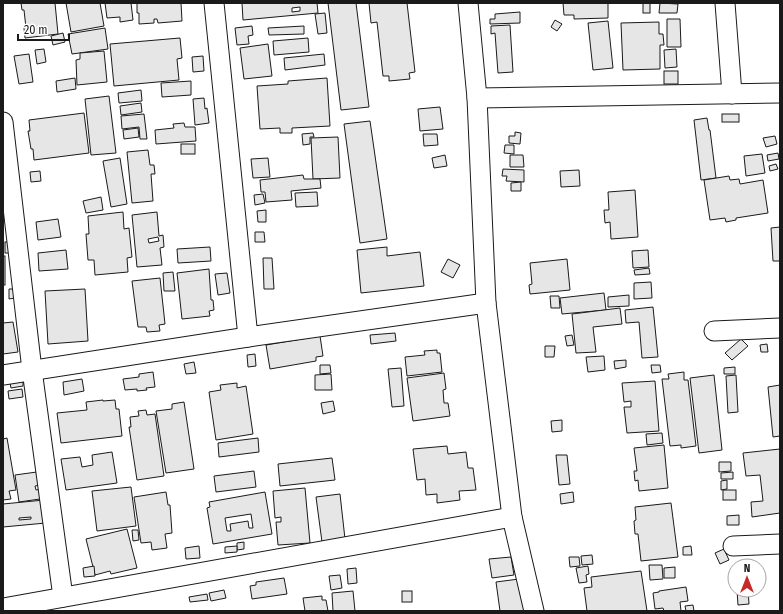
<svg xmlns="http://www.w3.org/2000/svg" width="783" height="614" font-family="'Fira Sans Condensed',sans-serif">
<style>
.building{fill:#e6e6e6;stroke:#1a1a1a;fill-rule:evenodd}
.lines{fill:none;stroke-linecap:round;stroke-linejoin:round}
.minor-casing{stroke:#1a1a1a;stroke-width:21}
.minor{stroke:#fff;stroke-width:19}
</style>
<rect width="100%" height="100%" fill="#fff"/>
<g class="building">
<polygon points="21,3 55,3 58,34 25,38 24,28 26,28 24,10 22,10"/>
<polygon points="66,3 100,3 104,26 71,32"/>
<polygon points="105,3 131,3 133,20 120,22 120,17 107,18"/>
<polygon points="138,3 181,3 182,21 158,23 157,19 154,19 154,23 139,24 139,13 137,13 137,4"/>
<path d="M242,3h75l1,10 -75,7zM300,7v4l-8,1v-4z"/>
<polygon points="328,3 356,3 369,107 341,110"/>
<polygon points="369,3 407,3 415,72 409,73 410,79 389,81 389,76 383,76 377,22 371,23"/>
<polygon points="563,3 608,3 608,18 574,19 574,15 564,15"/>
<rect x="643" y="3" width="7" height="10"/>
<polygon points="660,3 678,4 677,13 659,13"/>
<polygon points="520,12 520,23 490,24 490,19 495,19 495,14"/>
<polygon points="325,13 327,33 318,34 315,14"/>
<polygon points="667,19 680,19 681,47 667,47"/>
<polygon points="555,20 562,24 557,31 551,27"/>
<polygon points="608,21 613,68 593,70 588,23"/>
<polygon points="659,22 659,34 663,34 664,45 660,45 660,69 623,70 621,23"/>
<polygon points="510,25 513,72 498,73 495,33 491,34 491,26"/>
<polygon points="252,26 253,35 248,36 249,44 237,45 235,28"/>
<polygon points="304,26 304,34 269,35 268,28"/>
<polygon points="105,28 108,49 72,54 68,34"/>
<polygon points="63,33 65,42 53,45 51,36"/>
<polygon points="180,38 182,58 177,59 179,80 114,86 110,44"/>
<polygon points="308,38 309,52 274,55 273,41"/>
<polygon points="268,44 272,76 244,79 240,48"/>
<polygon points="44,49 46,62 37,64 35,50"/>
<polygon points="676,49 677,67 665,68 664,50"/>
<polygon points="104,51 107,82 77,85 76,60 80,59 80,53"/>
<polygon points="29,54 33,82 19,84 14,56"/>
<polygon points="324,54 325,65 285,70 284,58"/>
<polygon points="203,56 204,71 193,72 192,57"/>
<rect x="664" y="71" width="14" height="13"/>
<polygon points="75,78 76,89 57,92 56,81"/>
<polygon points="327,78 330,126 292,128 292,133 280,133 280,128 260,129 257,86 288,84 288,81"/>
<polygon points="191,81 191,95 162,97 161,83"/>
<polygon points="141,90 142,101 119,103 118,93"/>
<polygon points="109,96 116,153 91,155 85,99"/>
<polygon points="204,98 205,109 207,108 209,123 195,125 193,99"/>
<polygon points="141,103 142,112 121,115 120,106"/>
<polygon points="440,107 443,129 420,131 418,109"/>
<polygon points="84,113 89,153 34,160 33,149 31,149 28,131 30,131 29,120"/>
<polygon points="144,114 147,139 140,139 139,127 122,129 121,116"/>
<rect x="722" y="114" width="17" height="8"/>
<polygon points="707,118 709,130 710,130 716,178 701,180 694,120"/>
<polygon points="370,121 387,239 360,243 344,124"/>
<polygon points="184,123 185,127 195,127 196,141 156,144 155,130 174,128 173,124"/>
<polygon points="138,128 139,137 124,139 123,130"/>
<polygon points="515,132 521,133 520,144 509,143 509,136 515,136"/>
<polygon points="313,133 314,137 310,137 310,144 303,145 302,134"/>
<polygon points="423,134 437,134 438,145 424,146"/>
<polygon points="775,136 777,144 766,147 763,138"/>
<polygon points="338,137 340,178 313,179 311,138"/>
<rect x="181" y="144" width="14" height="10"/>
<polygon points="505,145 514,145 514,154 504,153"/>
<polygon points="148,150 150,165 154,165 155,174 151,174 153,201 132,203 127,152"/>
<polygon points="778,153 779,159 768,161 767,155"/>
<polygon points="762,154 765,173 746,176 744,156"/>
<polygon points="445,155 447,166 434,168 432,158"/>
<polygon points="510,155 523,155 524,167 510,167"/>
<polygon points="120,158 127,204 111,207 103,161"/>
<polygon points="268,158 270,177 253,178 251,159"/>
<polygon points="776,164 778,169 770,171 769,166"/>
<polygon points="503,169 524,170 524,182 506,181 507,176 502,176"/>
<polygon points="579,170 580,186 561,187 560,171"/>
<polygon points="40,171 41,181 31,182 30,172"/>
<polygon points="303,175 304,179 320,179 321,188 291,191 292,200 266,202 265,192 261,192 260,180"/>
<polygon points="729,176 730,180 739,179 740,184 763,180 768,213 736,218 736,220 726,222 725,218 710,220 704,180"/>
<polygon points="521,182 521,191 511,191 511,183"/>
<polygon points="635,190 638,237 611,239 610,222 605,223 604,210 609,210 608,192"/>
<polygon points="317,192 318,206 296,207 295,193"/>
<polygon points="263,194 265,203 255,205 254,195"/>
<polygon points="101,197 103,210 86,213 83,201"/>
<polygon points="266,210 266,222 258,222 257,211"/>
<polygon points="123,212 124,229 129,228 132,257 127,258 128,272 95,275 94,260 88,260 86,234 89,234 88,216"/>
<path d="M157,212l2,24 4,-1 1,12 -4,1 2,17 -25,2 -5,-52zM158,237l1,4 -10,2 -1,-4z"/>
<polygon points="58,219 61,237 38,240 36,222"/>
<polygon points="780,227 780,261 773,261 771,228"/>
<polygon points="255,232 264,232 265,242 255,242"/>
<rect x="5" y="242" width="5" height="11"/>
<polygon points="210,247 211,261 178,263 177,249"/>
<polygon points="387,247 387,256 420,252 424,286 361,293 357,250"/>
<polygon points="66,250 68,269 39,271 38,253"/>
<polygon points="648,250 649,267 633,268 632,251"/>
<rect x="3" y="256" width="2" height="29"/>
<polygon points="263,258 272,258 274,289 264,289"/>
<polygon points="448,259 460,265 453,278 441,272"/>
<polygon points="567,259 570,290 530,294 529,285 532,284 530,263"/>
<polygon points="649,268 650,274 635,275 634,270"/>
<polygon points="209,269 211,300 213,300 214,310 209,311 210,316 182,319 177,273"/>
<polygon points="173,272 175,291 164,291 163,273"/>
<polygon points="227,273 230,293 218,295 215,274"/>
<polygon points="160,278 165,324 159,325 160,331 147,332 146,327 138,327 132,281"/>
<polygon points="651,282 652,298 634,299 634,283"/>
<polygon points="9,289 15,289 15,298 9,299"/>
<polygon points="85,289 88,341 48,344 45,291"/>
<polygon points="604,293 606,310 562,314 560,298"/>
<polygon points="629,295 629,306 608,307 608,297"/>
<polygon points="550,296 559,296 560,308 551,308"/>
<polygon points="653,307 658,357 642,358 639,322 626,323 625,310"/>
<polygon points="620,308 622,324 593,327 596,352 576,353 572,314"/>
<polygon points="13,322 18,352 3,354 3,323"/>
<polygon points="395,333 396,341 371,344 370,335"/>
<polygon points="572,335 574,345 567,346 565,336"/>
<polygon points="320,336 323,356 316,357 316,361 270,369 266,345"/>
<polygon points="741,339 748,346 732,360 725,353"/>
<polygon points="767,344 768,352 761,352 760,345"/>
<polygon points="545,346 555,346 554,357 545,357"/>
<polygon points="437,350 437,353 440,353 442,372 407,376 405,357 425,355 424,351"/>
<polygon points="255,354 256,366 248,367 247,355"/>
<polygon points="604,356 605,370 588,372 586,357"/>
<polygon points="626,360 626,367 615,369 614,361"/>
<polygon points="194,362 196,373 186,374 184,364"/>
<polygon points="320,365 330,365 331,373 320,374"/>
<polygon points="651,365 660,365 661,372 652,373"/>
<polygon points="735,367 735,374 724,374 724,368"/>
<polygon points="401,368 404,406 392,407 388,369"/>
<polygon points="153,372 155,387 146,388 147,390 137,391 137,389 125,390 123,379 139,377 139,374"/>
<polygon points="684,372 684,380 688,380 696,446 681,448 681,445 670,446 662,379 669,379 668,374"/>
<polygon points="444,373 446,389 443,390 444,403 448,403 450,416 413,421 407,378"/>
<polygon points="331,374 332,390 315,390 315,375"/>
<polygon points="714,375 722,450 699,453 690,378"/>
<polygon points="736,375 738,412 728,413 726,376"/>
<polygon points="82,379 84,391 64,395 63,382"/>
<polygon points="23,381 23,386 11,388 10,383"/>
<polygon points="655,381 659,431 627,433 624,407 631,407 631,401 624,402 622,383"/>
<polygon points="237,383 237,388 246,386 253,434 216,440 209,392 221,390 220,385"/>
<polygon points="780,385 780,436 773,437 768,387"/>
<polygon points="22,389 23,397 9,399 8,391"/>
<polygon points="103,400 103,401 115,400 116,409 119,409 122,436 61,443 57,413 87,410 86,402"/>
<polygon points="333,401 335,411 323,414 321,403"/>
<polygon points="184,402 194,469 166,473 156,411 172,409 172,404"/>
<polygon points="146,410 147,415 155,414 164,476 137,480 129,427 131,427 130,417 139,416 138,411"/>
<polygon points="562,420 562,431 552,432 551,421"/>
<polygon points="662,433 663,443 647,445 646,434"/>
<polygon points="7,438 16,490 9,491 11,499 3,500 3,439"/>
<polygon points="258,438 259,452 219,457 218,443"/>
<polygon points="664,445 668,488 639,491 638,480 635,481 634,471 637,471 634,448"/>
<polygon points="447,446 448,454 466,452 468,468 473,468 476,490 459,491 460,500 437,503 437,494 426,495 425,479 417,480 413,449"/>
<polygon points="780,449 780,513 752,517 751,502 763,501 760,475 746,476 743,453"/>
<polygon points="112,452 117,483 66,490 61,459 80,457 82,467 93,465 92,455"/>
<polygon points="556,455 567,455 570,484 559,485"/>
<polygon points="332,458 335,480 280,486 278,464"/>
<polygon points="719,462 731,462 731,471 719,472"/>
<path d="M44,471l3,27 -28,4 -4,-27zM42,485v4l-6,1 -1,-4z"/>
<polygon points="254,471 256,487 216,492 214,476"/>
<polygon points="733,472 733,479 721,479 721,473"/>
<polygon points="727,480 727,489 721,490 721,481"/>
<polygon points="131,487 136,526 97,531 92,491"/>
<polygon points="305,488 310,543 278,545 276,522 281,522 281,517 275,518 273,491"/>
<rect x="723" y="490" width="13" height="10"/>
<polygon points="166,492 168,505 170,505 172,533 165,534 167,548 152,550 151,542 141,543 134,497"/>
<path d="M265,492l7,42 -59,10 -6,-36 3,-1 -1,-5zM251,514l2,14h-4l-1,-7 -18,3 1,7h-4l-2,-13z"/>
<polygon points="573,492 574,502 561,504 560,494"/>
<polygon points="340,494 345,539 322,542 316,497"/>
<path d="M44,500l2,23 -43,4v-23zM31,517v2l-12,1v-2z"/>
<polygon points="671,503 678,557 641,561 638,534 635,534 634,521 636,520 635,507"/>
<polygon points="739,515 739,525 727,525 727,516"/>
<polygon points="127,529 137,568 111,574 110,571 95,575 86,539"/>
<polygon points="132,530 138,530 139,540 133,541"/>
<polygon points="244,542 244,549 237,550 237,543"/>
<polygon points="199,546 200,558 186,559 185,548"/>
<polygon points="237,546 237,552 225,553 225,547"/>
<polygon points="691,546 692,555 683,555 683,547"/>
<polygon points="724,549 729,560 720,564 715,553"/>
<polygon points="592,555 593,564 582,565 581,556"/>
<polygon points="511,557 514,575 492,578 489,559"/>
<polygon points="569,557 579,557 580,566 570,567"/>
<polygon points="649,565 662,565 663,579 650,580"/>
<polygon points="94,566 95,576 84,577 83,568"/>
<polygon points="588,566 589,574 586,575 587,582 579,583 576,568"/>
<polygon points="675,567 675,578 664,578 664,568"/>
<polygon points="356,568 357,583 348,584 347,569"/>
<polygon points="641,571 647,611 587,611 584,588 592,587 591,577"/>
<polygon points="340,575 342,588 331,590 329,576"/>
<polygon points="284,578 287,594 252,599 250,586 256,585 256,582"/>
<polygon points="519,579 524,611 500,611 496,582"/>
<polygon points="686,587 688,601 680,602 681,611 664,611 663,608 655,609 653,593 659,592 659,591"/>
<polygon points="224,590 226,598 211,601 209,593"/>
<polygon points="737,590 748,590 749,604 738,605"/>
<polygon points="353,591 355,611 333,611 332,593"/>
<rect x="402" y="591" width="10" height="11"/>
<polygon points="207,594 208,600 190,602 189,597"/>
<polygon points="322,596 322,600 326,600 328,611 305,611 303,598"/>
<polygon points="693,605 694,611 686,611 685,606"/>
</g>
<g class="lines">
<g class="minor-casing">
<g id="minor">
<polyline points="214,3 248,337"/>
<polyline points="468,3 477,98 486,303 512,517 534,611"/>
<polyline points="725,3 732,94"/>
<polyline points="477,98 780,93"/>
<polyline points="3,122 32,370 63,597"/>
<polyline points="714,331 780,328"/>
<polyline points="3,375 248,337 486,303"/>
<polyline points="733,546 780,544"/>
<polyline points="3,608 512,517"/>
</g>
</g>
<use href="#minor" class="minor"/>
</g>
<rect width="783" height="614" fill="none" stroke="#1a1a1a" stroke-width="8"/>
<g transform="translate(747 578)"><circle r="19" fill="#ffffff" stroke="#a3a3a3"/>
<path d="M0-3L7 15L0 10L-7 15Z" fill="#c62828"/>
<text y="-6" font-size="11" font-weight="bold" text-anchor="middle" fill="#1a1a1a">N</text>
</g>
<path d="M18 34v6h51v-6" fill="none" stroke="#1a1a1a" stroke-width="2"/>
<text x="24" y="34" font-size="12" fill="#1a1a1a" stroke="#ffffff" stroke-width="3" paint-order="stroke">20 m</text>
</svg>
